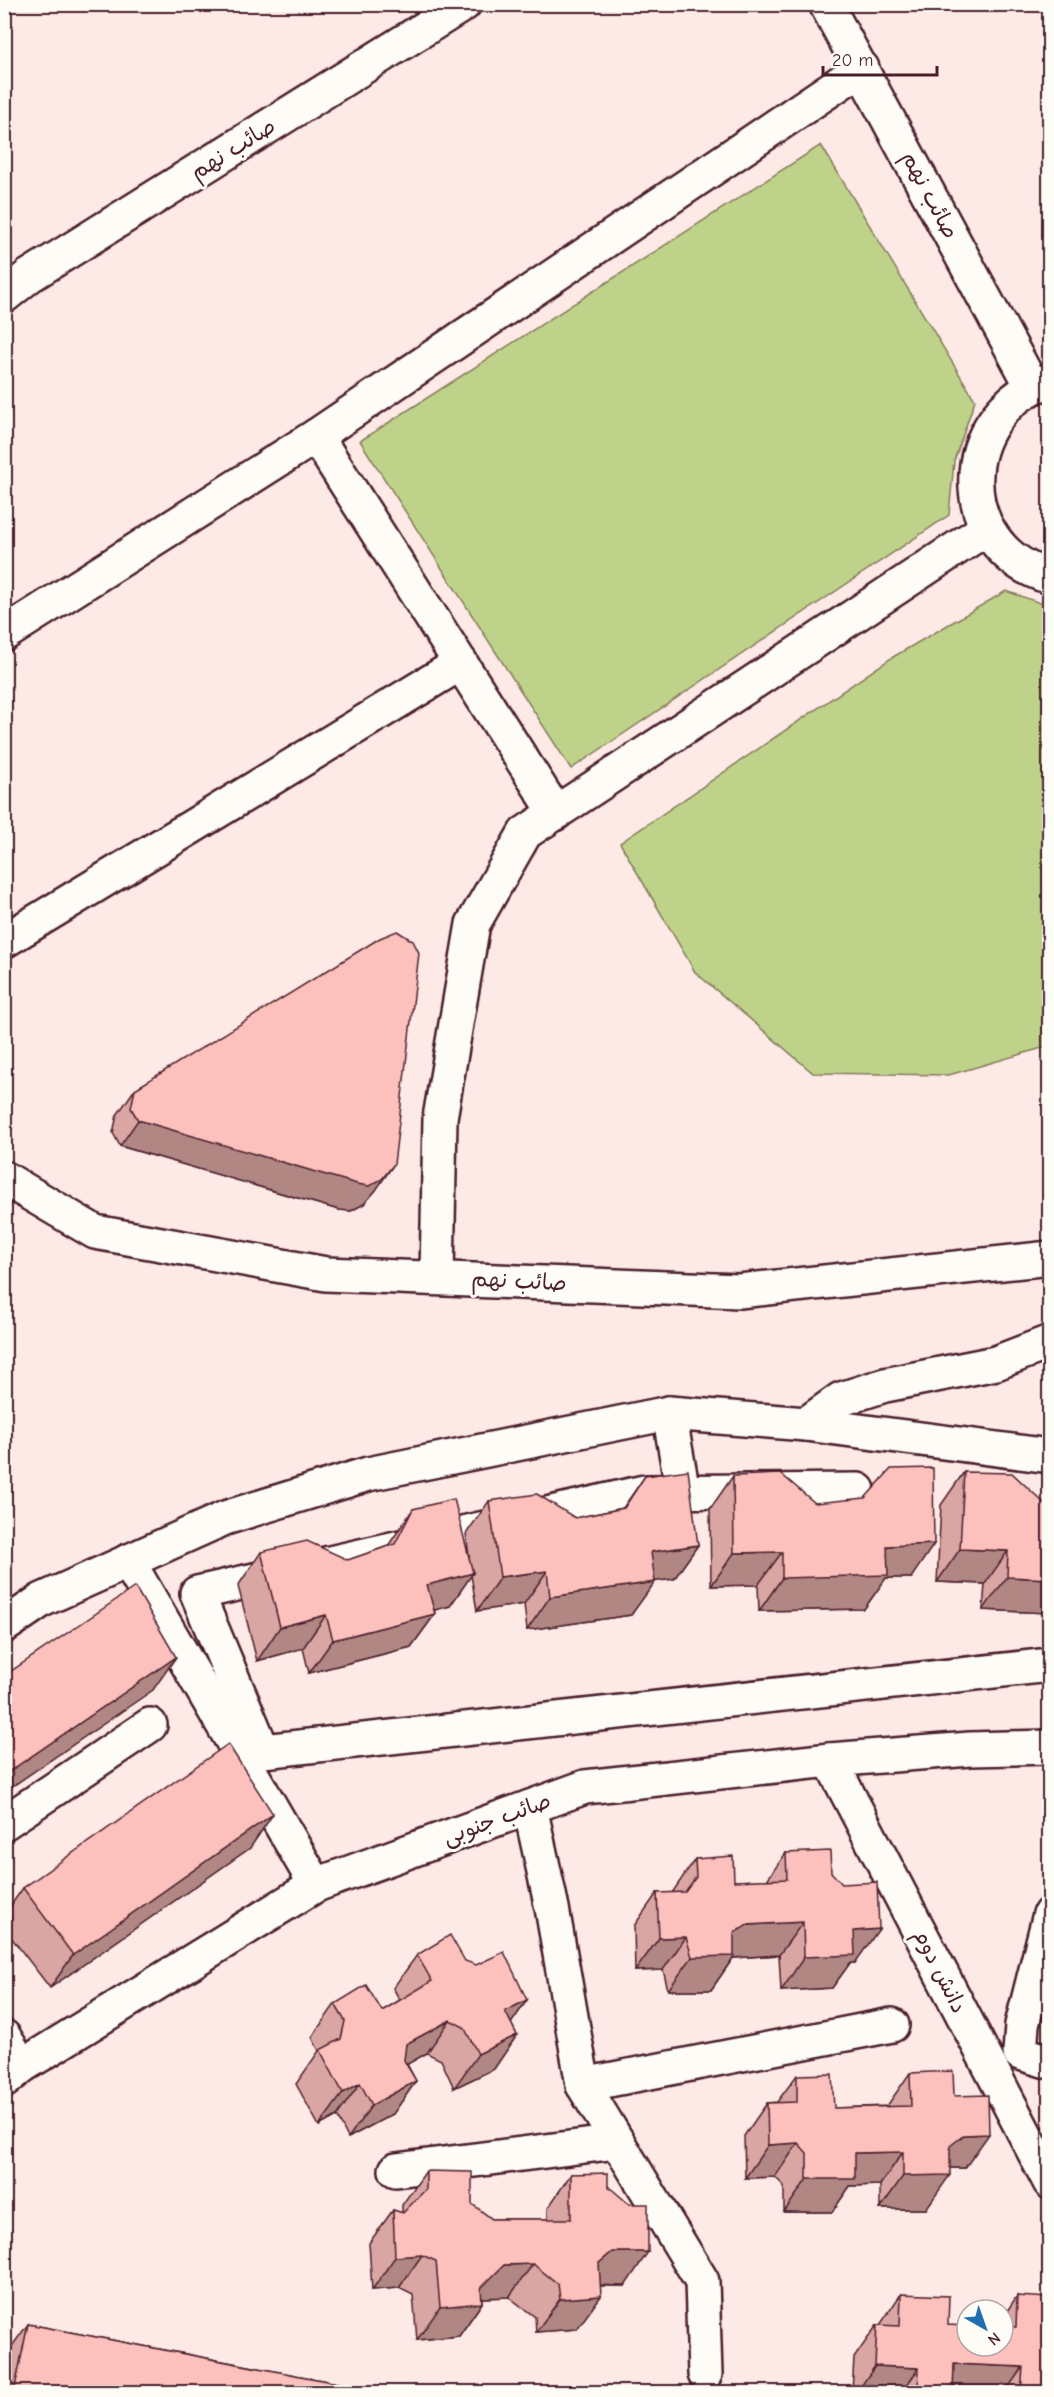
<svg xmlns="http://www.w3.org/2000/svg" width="1054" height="2397" font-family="'Comic Neue','Playpen Sans Arabic',sans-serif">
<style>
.green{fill:#bed389;stroke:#84795a;stroke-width:1.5}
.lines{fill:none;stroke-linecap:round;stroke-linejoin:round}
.minor-casing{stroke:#4a1f2b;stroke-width:38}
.major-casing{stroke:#4a1f2b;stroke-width:38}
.minor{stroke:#fdfcf7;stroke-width:33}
.major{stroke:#fdfcf7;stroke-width:33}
.wall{fill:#daa6a3;stroke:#4a1f2b;stroke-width:1.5}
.shaded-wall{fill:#b18784;stroke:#4a1f2b;stroke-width:1.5}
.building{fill:#fdc1bd;stroke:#4a1f2b;stroke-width:1.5}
.labels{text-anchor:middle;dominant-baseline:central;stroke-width:6;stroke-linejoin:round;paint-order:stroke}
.street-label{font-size:22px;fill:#4a1f2b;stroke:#fdfcf7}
</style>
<rect width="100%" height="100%" fill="#fdeae6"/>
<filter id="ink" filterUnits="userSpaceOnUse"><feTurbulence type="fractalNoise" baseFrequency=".0167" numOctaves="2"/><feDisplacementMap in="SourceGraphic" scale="12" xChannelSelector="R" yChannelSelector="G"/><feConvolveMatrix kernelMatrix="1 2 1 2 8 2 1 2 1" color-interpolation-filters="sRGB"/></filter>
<g filter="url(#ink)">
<g class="green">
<polygon points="821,145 975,400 954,461 949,515 571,769 360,441"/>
<polygon points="1006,591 1049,606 1049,1046 949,1075 813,1073 695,972 620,843 893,657"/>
</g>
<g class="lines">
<g class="minor-casing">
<g id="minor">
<path d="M1050,380c-98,33 -100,168 0,197"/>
<polyline points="316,436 556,813"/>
<polyline points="4,634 316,436 862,68"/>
<polyline points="4,941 461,663"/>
<polyline points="437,1277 440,1118 473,924 525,833 987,528"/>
<polyline points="669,1413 683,1492"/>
<polyline points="806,1424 841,1399 885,1385 996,1363 1050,1342"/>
<polyline points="858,1490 644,1492 197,1593 263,1751 1050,1665"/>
<polyline points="128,1561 316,1885"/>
<polyline points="4,1626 42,1600 225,1518 368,1474 669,1413 806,1424 1050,1456"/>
<polyline points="830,1760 1050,2182"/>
<polyline points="530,1807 552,1908 583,2085 702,2281 705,2374"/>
<polyline points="4,1823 150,1725"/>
<polyline points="1050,1914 1022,2025 1020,2053 1050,2062"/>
<polyline points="4,2037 22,2066"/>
<polyline points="583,2085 892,2025"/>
<polyline points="396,2170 617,2142"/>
</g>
</g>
<g class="major-casing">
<g id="major">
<polyline points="826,4 1032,386"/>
<polyline points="4,296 29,276 464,4"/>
<polyline points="4,1178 95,1232 326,1274 739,1291 1050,1258"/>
<polyline points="4,2081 22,2066 316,1885 585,1787 830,1760 970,1749 1050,1747"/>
</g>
</g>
<use href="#minor" class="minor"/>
<use href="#major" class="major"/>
</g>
<g class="wall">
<polygon points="135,1089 376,1190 364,1204 351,1211 339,1210 120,1146 113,1133 117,1115"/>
<polygon points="964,1472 1045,1504 1050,1504 1050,1613 983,1610 985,1584 937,1582 941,1505"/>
<polygon points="645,1476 698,1545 674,1579 654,1581 631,1615 527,1630 524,1604 477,1611 471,1575 450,1606 434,1610 435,1614 411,1647 309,1673 303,1648 257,1661 238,1586 261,1552 348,1560 388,1546 413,1509 469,1556 466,1534 489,1501 575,1518 623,1508"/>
<polygon points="733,1476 815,1503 911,1578 886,1578 864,1609 759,1611 758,1585 711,1586 710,1509"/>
<polygon points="250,1848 50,1988 4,1928 4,1915 23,1888"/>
<polygon points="786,1853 831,1872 855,1963 850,1963 832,1988 781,1991 779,1955 733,1958 711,1990 668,1990 663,1970 635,1971 634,1926 657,1893 672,1893 695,1859 734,1881 767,1880"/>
<polygon points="417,1955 465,1961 527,2000 511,2023 517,2035 494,2069 454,2088 441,2060 427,2053 407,2064 416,2081 393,2114 348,2138 337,2116 319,2126 296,2084 319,2051 312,2037 335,2004 382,2011 400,2000 393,1988"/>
<polygon points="910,2073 954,2096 965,2168 950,2168 926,2209 880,2209 880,2185 850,2186 832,2212 784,2212 784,2186 775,2177 745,2178 744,2136 767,2103 777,2102 797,2075 834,2108 887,2106"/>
<polygon points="426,2171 492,2219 548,2219 548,2208 571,2174 608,2186 625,2286 600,2286 577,2329 536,2332 535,2317 509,2297 482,2298 482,2303 459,2336 417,2340 413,2295 399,2288 372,2290 369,2243 393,2210 402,2213 402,2205"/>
<polygon points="901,2294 948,2325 1003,2346 1003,2317 1017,2296 1050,2392 852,2392 854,2358 877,2325 880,2325"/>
<polygon points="28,2324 384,2392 4,2392 4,2357"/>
</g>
<g class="shaded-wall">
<polygon points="138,1120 394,1164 376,1190 364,1204 351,1211 339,1210 120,1146"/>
<polygon points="934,1544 911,1578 886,1578 864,1609 759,1611 782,1578 887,1546"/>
<polygon points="698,1545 674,1579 627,1585 651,1552"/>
<polygon points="960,1549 1008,1551 985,1584 937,1582"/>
<polygon points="782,1552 758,1585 711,1586 734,1553"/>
<polygon points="547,1571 524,1604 477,1611 500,1577"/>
<polygon points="473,1573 450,1606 404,1618 427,1585"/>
<polygon points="1007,1577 1050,1579 1050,1613 983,1610"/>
<polygon points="655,1582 631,1615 527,1630 550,1597"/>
<polygon points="435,1614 411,1647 309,1673 333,1640"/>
<polygon points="326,1615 303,1648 257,1661 280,1627"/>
<polygon points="176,1657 153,1690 4,1792 4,1775"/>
<polygon points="273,1814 250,1848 50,1988 73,1955"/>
<polygon points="803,1922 779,1955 733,1958 711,1990 668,1990 692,1957 747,1925"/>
<polygon points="879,1929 855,1963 850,1963 832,1988 781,1991 804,1957 854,1931"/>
<polygon points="686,1937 663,1970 635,1971 659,1938"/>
<polygon points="527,2000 504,2034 505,2011"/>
<polygon points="450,2020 427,2053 383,2078 406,2044"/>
<polygon points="517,2035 494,2069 454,2088 478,2054"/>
<polygon points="416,2081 393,2114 348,2138 372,2105"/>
<polygon points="360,2083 337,2116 319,2126 343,2093"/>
<polygon points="989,2134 965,2168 941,2168 950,2175 926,2209 880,2209 903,2176 964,2135"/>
<polygon points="798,2143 775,2177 745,2178 768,2145"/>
<polygon points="903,2152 880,2185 850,2186 832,2212 784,2212 807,2179 855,2153"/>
<polygon points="612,2252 648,2252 625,2286 589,2285 599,2263"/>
<polygon points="422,2255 399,2288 372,2290 395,2257"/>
<polygon points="533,2264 509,2297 481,2298 482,2303 459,2336 417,2340 440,2307 504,2265"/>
<polygon points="601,2296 577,2329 536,2332 560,2299"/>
<polygon points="954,2364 1023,2367 1005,2392 934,2392"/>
<polygon points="875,2366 919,2368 902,2392 857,2392"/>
<polygon points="66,2389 82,2392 64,2392"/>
</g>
<g class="building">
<polygon points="397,931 413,941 419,953 394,1164 382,1179 369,1186 357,1184 138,1120 131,1108 135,1089 380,938"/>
<polygon points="933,1468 934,1544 887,1546 888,1575 782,1578 782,1552 734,1553 733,1476 781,1474 815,1503 865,1498 891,1469"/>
<polygon points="688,1470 698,1545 651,1552 655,1582 550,1597 547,1571 500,1577 489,1501 537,1494 575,1518 624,1508 645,1476"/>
<polygon points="964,1472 1012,1473 1045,1504 1050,1504 1050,1579 1007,1577 1008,1551 960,1549"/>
<polygon points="454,1499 473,1573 427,1585 435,1614 333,1640 326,1615 280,1627 261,1552 307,1541 348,1560 395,1544 413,1509"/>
<polygon points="135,1587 176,1657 4,1775 4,1676"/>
<polygon points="228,1744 273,1814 73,1955 23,1888"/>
<polygon points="830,1851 831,1872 842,1884 877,1882 879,1929 854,1931 855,1955 804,1957 803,1922 747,1925 734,1933 734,1956 692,1957 686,1937 659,1938 657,1893 685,1892 696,1877 695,1859 733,1856 734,1881 787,1879 786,1853"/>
<polygon points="450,1935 465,1961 476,1965 504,1952 527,2000 505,2011 517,2035 478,2054 464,2027 450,2020 406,2044 404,2060 416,2081 372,2105 360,2083 343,2093 320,2050 341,2039 345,2021 335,2004 366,1985 382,2011 432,1981 417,1955"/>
<polygon points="953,2071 954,2096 988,2095 989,2134 964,2135 950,2146 950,2175 903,2176 903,2152 855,2153 855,2179 807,2179 807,2153 798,2143 768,2145 767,2103 797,2102 797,2075 832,2074 834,2108 911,2106 910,2073"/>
<polygon points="426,2171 472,2172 472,2204 492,2219 571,2219 571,2174 608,2173 608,2186 629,2204 648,2204 648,2252 612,2252 599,2263 601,2296 560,2299 558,2284 533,2264 504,2265 481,2288 482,2303 440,2307 436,2261 422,2255 395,2257 393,2210 403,2213 426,2189"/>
<polygon points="901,2294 949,2296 948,2325 967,2326 967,2346 1003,2346 1003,2327 1016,2327 1017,2296 1050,2298 1050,2392 1021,2392 1023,2367 954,2364 953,2392 918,2392 919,2368 875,2366 877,2325 900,2326"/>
<polygon points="28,2324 384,2392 82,2392 66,2389 65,2392 14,2392"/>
</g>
</g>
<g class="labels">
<g class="street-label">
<text transform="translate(233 149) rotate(-32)">صائب نهم</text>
<text transform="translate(930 195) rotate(62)">صائب نهم</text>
<text transform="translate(519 1281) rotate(3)">صائب نهم</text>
<text transform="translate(497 1819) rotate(-20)">صائب جنوبی</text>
<text transform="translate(940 1971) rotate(63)">دانش دوم</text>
</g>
</g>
<rect width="1054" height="2397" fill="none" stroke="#fdfcf7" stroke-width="24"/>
<rect x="12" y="12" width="1030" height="2373" fill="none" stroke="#4a1f2b" stroke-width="2" filter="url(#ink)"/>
<g transform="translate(985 2328) rotate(140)"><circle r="28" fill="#fdfcf7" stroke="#b5a4a5" stroke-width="1.5"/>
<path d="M0-4.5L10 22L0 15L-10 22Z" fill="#1f6fb2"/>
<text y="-9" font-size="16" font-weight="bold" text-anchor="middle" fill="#4a1f2b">N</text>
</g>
<path d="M823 66v9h114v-9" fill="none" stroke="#4a1f2b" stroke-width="3"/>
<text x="832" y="66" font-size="18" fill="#4a1f2b" stroke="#fdfcf7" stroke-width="4.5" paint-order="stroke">20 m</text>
</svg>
